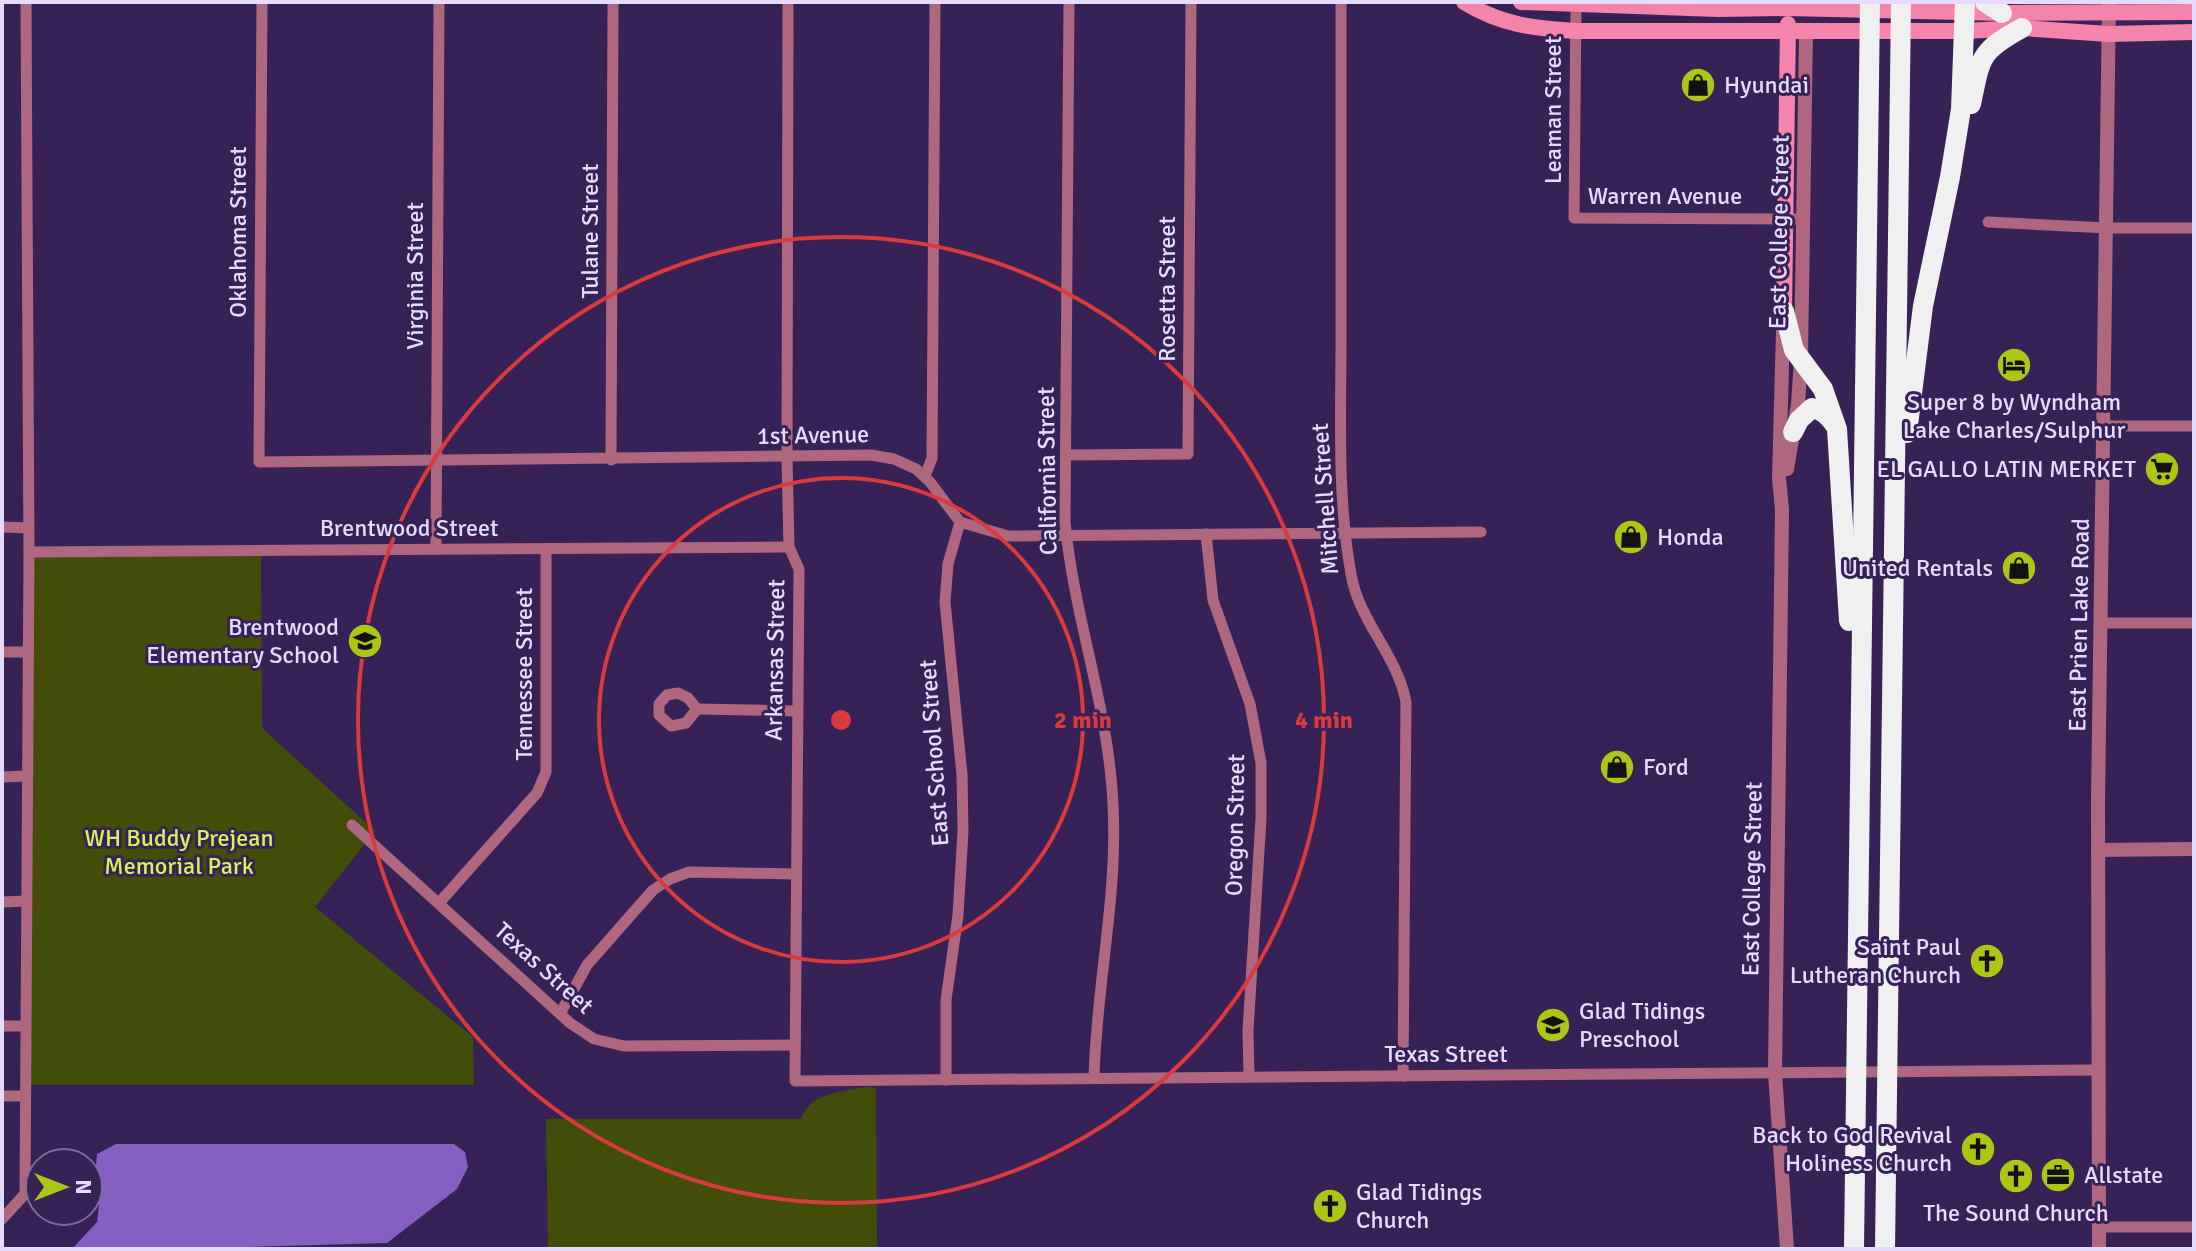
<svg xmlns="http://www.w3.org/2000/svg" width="2196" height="1251" font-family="Signika,sans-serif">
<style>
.green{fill:#424d0a}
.water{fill:#845fc1}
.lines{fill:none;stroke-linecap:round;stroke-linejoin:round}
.minor{stroke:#ae677e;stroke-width:11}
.tertiary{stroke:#ae677e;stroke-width:14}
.secondary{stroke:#f484ab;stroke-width:16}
.motorway{stroke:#f0f0f0;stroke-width:20}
.ring{fill:none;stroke:#d83a3d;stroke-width:4}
.labels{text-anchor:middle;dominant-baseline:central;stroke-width:6;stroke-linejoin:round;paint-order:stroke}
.poi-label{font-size:24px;fill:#e5dbfd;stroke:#372257;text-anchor:start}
.street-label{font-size:24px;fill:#e5dbfd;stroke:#372257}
.park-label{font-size:24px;fill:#d6f358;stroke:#372257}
.centre{fill:#d83a3d;stroke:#372257;stroke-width:4}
.ring-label{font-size:24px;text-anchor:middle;font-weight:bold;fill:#d83a3d;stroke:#372257;stroke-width:6;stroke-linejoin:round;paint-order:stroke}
</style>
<rect width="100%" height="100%" fill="#372257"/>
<g class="green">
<polygon points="261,554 262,728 375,831 315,907 473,1037 474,1085 31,1085 33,555"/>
<path d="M864,1087l12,1 1,161h-329l-2,-130h255c9,-27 39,-26 63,-32z"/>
</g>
<polygon class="water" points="116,1144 454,1144 465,1152 468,1167 457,1189 387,1243 249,1247 246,1249 72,1249 97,1222 102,1179 96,1166 97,1154"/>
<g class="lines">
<g class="minor">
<polyline points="262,2 259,462 871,455 894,459 916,469 930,482 960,522 1008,536 1481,532"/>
<polyline points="788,2 787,458 789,547 799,569 795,1081 2097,1070"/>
<path d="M1069,2l-4,520c9,96 44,187 48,283 5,92 -17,182 -19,273"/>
<path d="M1341,2c0,112 0,223 0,335 0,79 -4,160 10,237 8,48 46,80 55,128l-3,374"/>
<polyline points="1576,2 1574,218 1803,219"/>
<polyline points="1988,222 2107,228 2194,228"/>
<polyline points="2105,426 2194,426"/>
<polyline points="1066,455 1188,454 1191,2"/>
<polyline points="611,460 613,2"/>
<polyline points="925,476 932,458 935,2"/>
<polyline points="2,527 28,528"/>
<polyline points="1206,534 1213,600 1250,704 1261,763 1261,818 1248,1031 1249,1077"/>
<polyline points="436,549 439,2"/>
<polyline points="29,552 789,547"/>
<polyline points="2100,623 2194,623"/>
<polyline points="2,652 28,652"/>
<polygon points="678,693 688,698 697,709 686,723 671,726 659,715 659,704 667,695"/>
<polyline points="697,709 797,711"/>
<polyline points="2,777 27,776"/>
<polyline points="352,825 570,1023 594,1039 624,1046 795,1045"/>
<polyline points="2,902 26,901"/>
<polyline points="439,903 537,793 546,772 546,549"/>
<polyline points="561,1012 587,965 653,890 670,879 689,872 796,874"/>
<polyline points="2,1026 25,1026"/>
<polyline points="946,1080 946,1000 958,915 963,831 962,775 945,602 948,564 960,522"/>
<polyline points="2,1096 25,1096"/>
<polyline points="2,1219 25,1194 29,552 26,2"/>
<polyline points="2099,1227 2194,1227"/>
</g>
<g class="tertiary">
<polyline points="1783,330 1779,478 1782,510 1775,1073 1787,1249"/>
<polyline points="1787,469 1798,404 1801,360 1806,31"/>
<polyline points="2098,850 2194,849"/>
<polyline points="2099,1249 2098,801 2109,2"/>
</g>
<g class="secondary">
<path d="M1464,2c37,23 69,26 111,29h389l58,-3 86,6 86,-2"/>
<polyline points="1521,2 1718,9 1788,8 2002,13 2194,12"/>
<polyline points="1784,311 1788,24"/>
</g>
<g class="motorway">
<polyline points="1985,2 2002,13"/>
<path d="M1971,104c10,-46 7,-52 51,-76"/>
<polyline points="1784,311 1794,350 1823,389 1837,429 1849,621"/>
<path d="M1793,432l6,-12 13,-12c11,2 16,8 23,17"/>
<polyline points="1907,433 1923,306 1950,177 1961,109 1965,2"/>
<polyline points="1854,1249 1870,2"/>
<polyline points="1885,1249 1901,2"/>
</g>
</g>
<g class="ring">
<circle cx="841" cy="720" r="242"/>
<circle cx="841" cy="720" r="483"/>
</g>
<defs>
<g id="shop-disc" transform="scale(1.8)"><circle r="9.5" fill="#acc613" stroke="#372257"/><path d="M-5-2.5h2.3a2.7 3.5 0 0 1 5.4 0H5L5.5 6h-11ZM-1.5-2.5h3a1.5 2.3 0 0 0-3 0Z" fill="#111"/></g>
<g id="hotel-disc" transform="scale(1.8)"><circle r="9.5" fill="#acc613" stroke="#372257"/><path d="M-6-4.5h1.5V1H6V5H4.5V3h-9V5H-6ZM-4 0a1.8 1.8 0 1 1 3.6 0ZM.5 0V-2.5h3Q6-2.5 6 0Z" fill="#111"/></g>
<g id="supermarket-disc" transform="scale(1.8)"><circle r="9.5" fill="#acc613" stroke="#372257"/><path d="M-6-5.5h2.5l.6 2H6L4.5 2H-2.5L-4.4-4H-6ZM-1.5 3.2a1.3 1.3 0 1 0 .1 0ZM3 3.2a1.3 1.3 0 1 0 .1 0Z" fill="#111"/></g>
<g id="school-disc" transform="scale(1.8)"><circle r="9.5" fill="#acc613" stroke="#372257"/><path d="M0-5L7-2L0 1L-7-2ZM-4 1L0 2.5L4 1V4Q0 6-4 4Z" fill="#111"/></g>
<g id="church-disc" transform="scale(1.8)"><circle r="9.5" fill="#acc613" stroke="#372257"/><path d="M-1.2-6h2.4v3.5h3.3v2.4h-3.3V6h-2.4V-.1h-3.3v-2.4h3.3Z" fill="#111"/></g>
<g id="office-disc" transform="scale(1.8)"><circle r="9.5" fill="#acc613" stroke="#372257"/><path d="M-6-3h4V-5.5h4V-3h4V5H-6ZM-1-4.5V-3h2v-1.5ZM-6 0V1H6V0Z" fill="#111"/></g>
</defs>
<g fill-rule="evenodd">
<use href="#shop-disc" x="1698" y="85"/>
<use href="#hotel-disc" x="2014" y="365"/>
<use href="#supermarket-disc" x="2162" y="469"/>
<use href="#shop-disc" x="1631" y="537"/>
<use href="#shop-disc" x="2019" y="568"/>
<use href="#school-disc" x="365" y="641"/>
<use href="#shop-disc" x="1617" y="767"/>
<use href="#church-disc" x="1987" y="961"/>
<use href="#school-disc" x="1553" y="1025"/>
<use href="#church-disc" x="1978" y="1149"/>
<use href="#office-disc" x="2058" y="1175"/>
<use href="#church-disc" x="2016" y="1176"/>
<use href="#church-disc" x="1330" y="1206"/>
</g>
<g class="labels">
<g class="poi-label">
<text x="1724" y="85">Hyundai</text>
<text x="2014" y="402" text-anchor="middle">Super 8 by Wyndham<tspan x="2014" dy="28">Lake Charles/Sulphur</tspan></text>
<text x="2136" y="469" text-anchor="end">EL GALLO LATIN MERKET</text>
<text x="1657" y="537">Honda</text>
<text x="1993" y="568" text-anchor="end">United Rentals</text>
<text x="339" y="627" text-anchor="end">Brentwood<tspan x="339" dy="28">Elementary School</tspan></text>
<text x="1643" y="767">Ford</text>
<text x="1961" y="947" text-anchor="end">Saint Paul<tspan x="1961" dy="28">Lutheran Church</tspan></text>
<text x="1579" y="1011">Glad Tidings<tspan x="1579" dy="28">Preschool</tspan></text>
<text x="1952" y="1135" text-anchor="end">Back to God Revival<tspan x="1952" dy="28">Holiness Church</tspan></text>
<text x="2084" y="1175">Allstate</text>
<text x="1356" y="1192">Glad Tidings<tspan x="1356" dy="28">Church</tspan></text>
<text x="2016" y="1213" text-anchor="middle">The Sound Church</text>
</g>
<g class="street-label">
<text transform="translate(1553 110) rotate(-90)">Leaman Street</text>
<text x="1665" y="196">Warren Avenue</text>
<text transform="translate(590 231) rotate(-90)">Tulane Street</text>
<text transform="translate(238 232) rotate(-90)">Oklahoma Street</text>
<text transform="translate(1779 232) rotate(-89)">East College Street</text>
<text transform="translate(415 276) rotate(-90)">Virginia Street</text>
<text transform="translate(1167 289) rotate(-90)">Rosetta Street</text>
<text transform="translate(813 435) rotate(-1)">1st Avenue</text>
<text transform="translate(1047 471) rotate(-91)">California Street</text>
<text transform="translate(1325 499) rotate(-94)">Mitchell Street</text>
<text x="409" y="528">Brentwood Street</text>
<text transform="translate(2079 625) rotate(-89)">East Prien Lake Road</text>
<text transform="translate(775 660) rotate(-89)">Arkansas Street</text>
<text transform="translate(524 674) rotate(-90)">Tennessee Street</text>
<text transform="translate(934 753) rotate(-94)">East School Street</text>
<text transform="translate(1235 825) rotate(-89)">Oregon Street</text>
<text transform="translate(1752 879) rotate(-89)">East College Street</text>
<text transform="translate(544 968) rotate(42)">Texas Street</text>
<text x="1446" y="1054">Texas Street</text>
</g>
<g class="park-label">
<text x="179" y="838">WH Buddy Prejean<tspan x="179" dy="28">Memorial Park</tspan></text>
</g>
</g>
<circle cx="841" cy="720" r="12" class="centre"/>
<g class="ring-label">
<text x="1083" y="728">2 min</text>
<text x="1324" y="728">4 min</text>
</g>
<rect width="2196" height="1251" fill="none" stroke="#e5dbfd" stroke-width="8"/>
<g transform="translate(64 1187) rotate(90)"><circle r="38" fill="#372257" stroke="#7d6c99" stroke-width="2"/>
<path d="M0-6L14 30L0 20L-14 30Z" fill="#acc613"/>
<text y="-12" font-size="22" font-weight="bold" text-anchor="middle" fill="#e5dbfd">N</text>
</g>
</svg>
